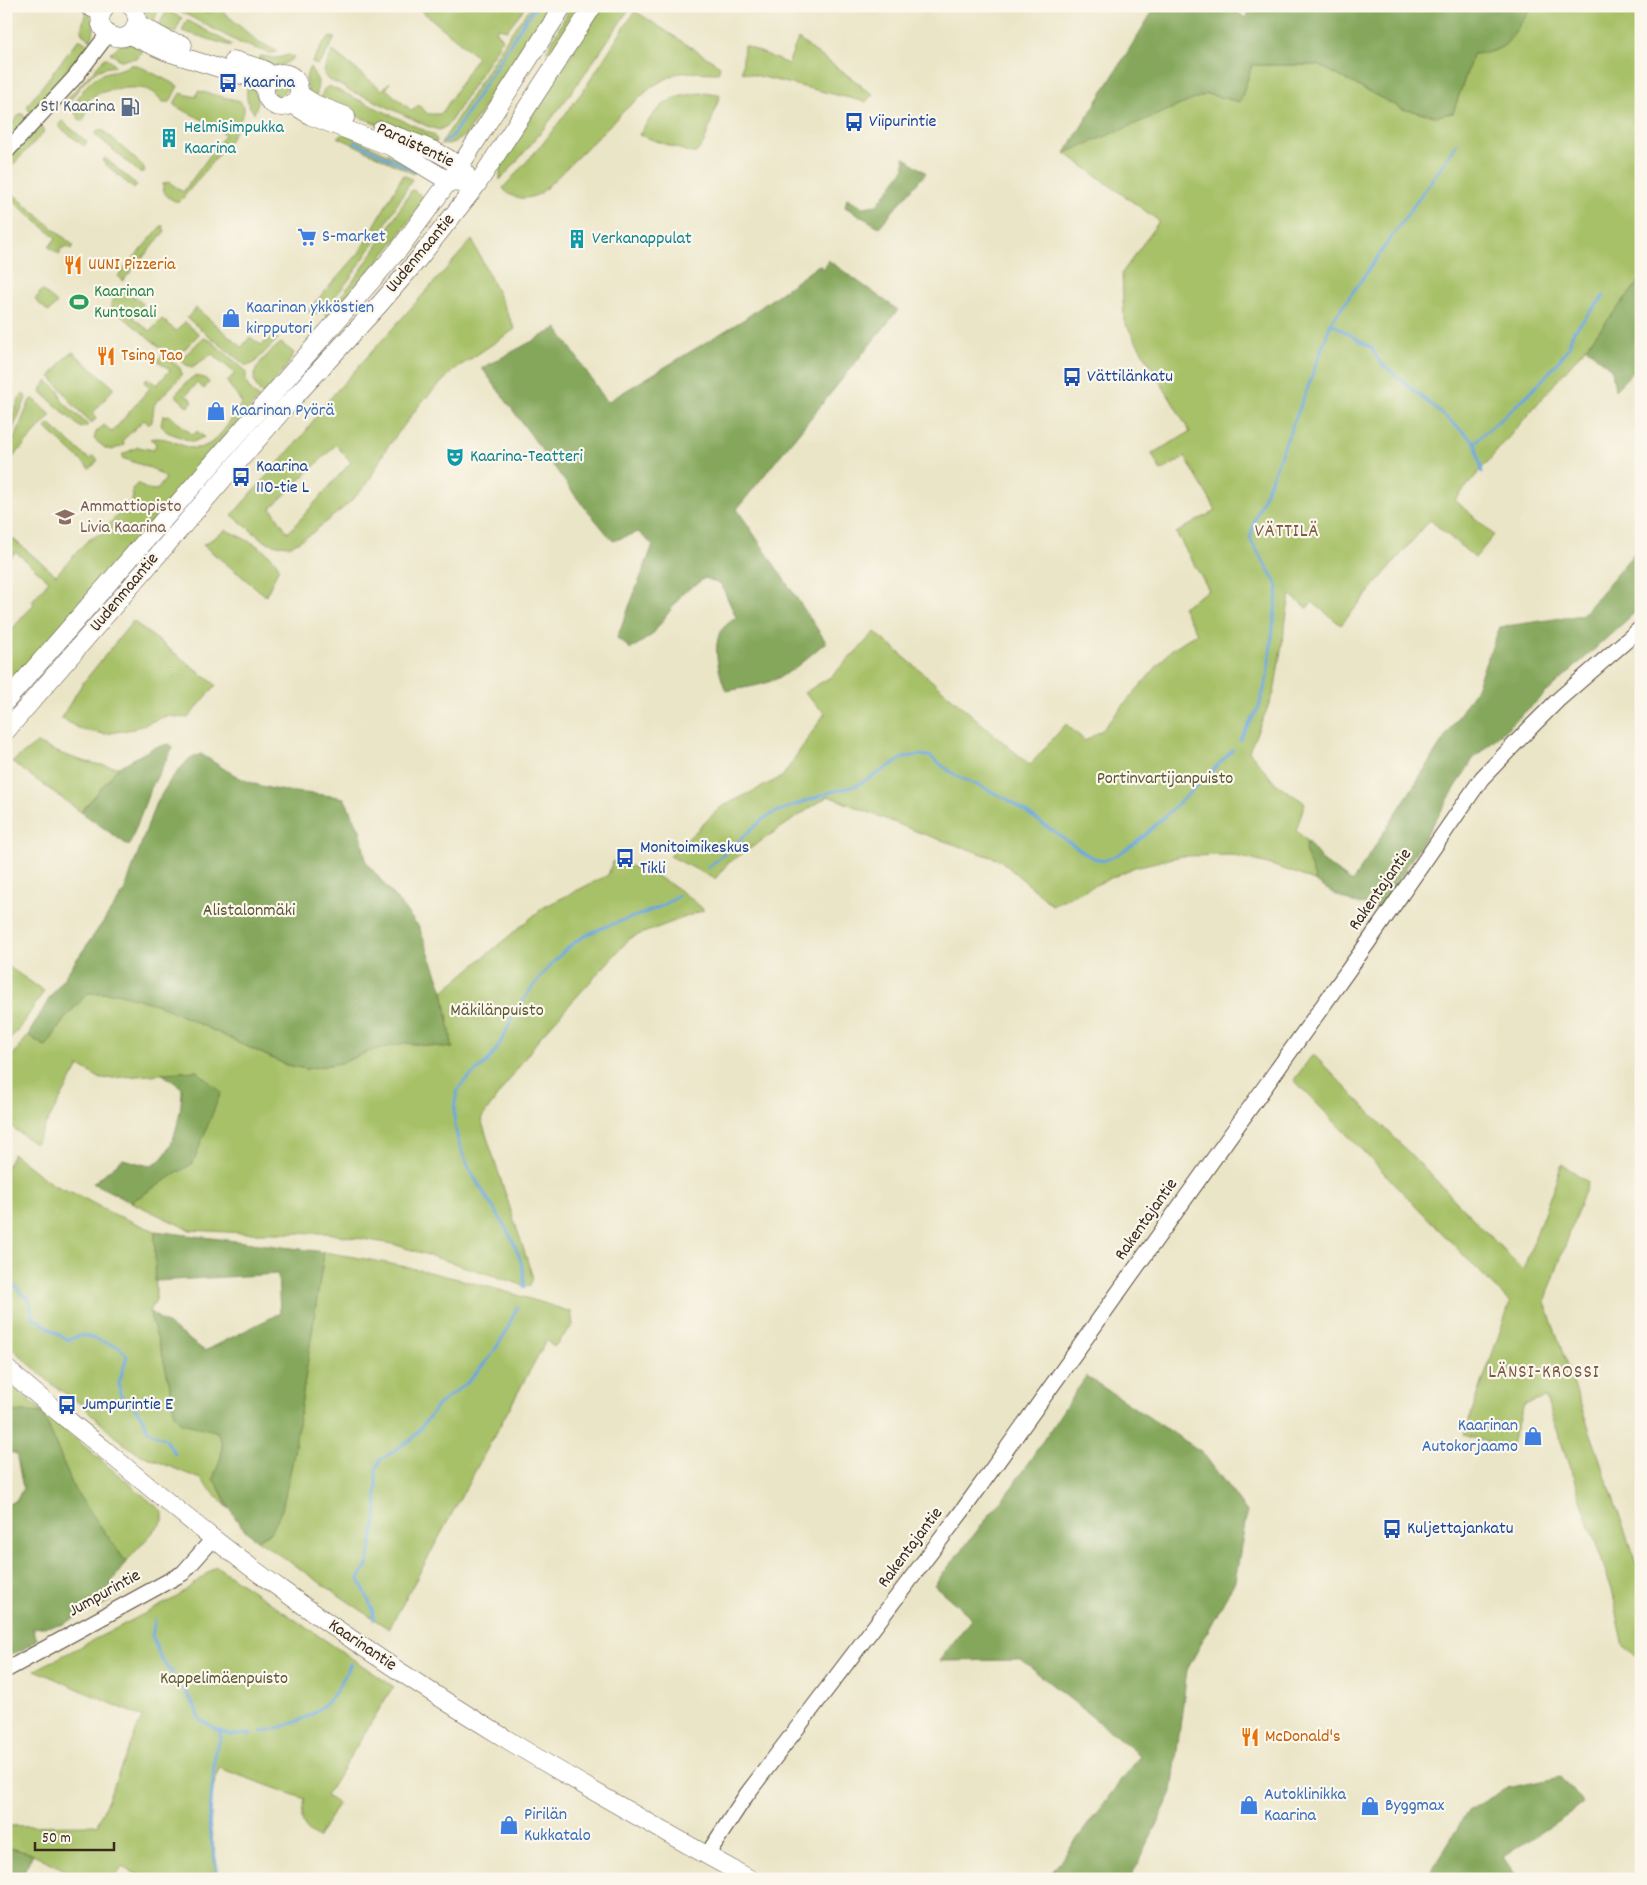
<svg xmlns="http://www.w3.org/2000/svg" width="1647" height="1885" font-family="Dekko,sans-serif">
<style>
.green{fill:#a7c167;stroke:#717642;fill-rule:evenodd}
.forest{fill:#85a75c;stroke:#60683d}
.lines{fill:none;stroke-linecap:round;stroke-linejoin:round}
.stream{stroke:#6da7dd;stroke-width:3}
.tertiary-casing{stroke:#554637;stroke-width:17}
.secondary-casing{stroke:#554637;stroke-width:19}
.tertiary{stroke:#fff;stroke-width:15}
.secondary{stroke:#fff;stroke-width:18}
.labels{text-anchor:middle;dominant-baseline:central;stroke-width:4.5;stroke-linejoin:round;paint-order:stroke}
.transit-label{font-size:18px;fill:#164399;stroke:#fbf7ec;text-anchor:start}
.service-label{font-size:18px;fill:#4e5e75;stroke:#fbf7ec;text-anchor:end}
.culture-label{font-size:18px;fill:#0d838f;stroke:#fbf7ec;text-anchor:start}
.street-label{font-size:18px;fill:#3b2a1e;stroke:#fbf7ec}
.shop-label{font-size:18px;fill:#366cbe;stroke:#fbf7ec;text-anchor:start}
.food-label{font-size:18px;fill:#c56008;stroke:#fbf7ec;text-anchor:start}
.leisure-label{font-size:18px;fill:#27864d;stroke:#fbf7ec;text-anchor:start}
.education-label{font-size:18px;fill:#785e54;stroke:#fbf7ec;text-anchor:start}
.park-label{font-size:18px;fill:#5b5734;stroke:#fbf7ec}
.neighbourhood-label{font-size:19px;letter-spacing:1px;fill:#7c5945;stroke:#fbf7ec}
</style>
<rect width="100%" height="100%" fill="#fbf7ec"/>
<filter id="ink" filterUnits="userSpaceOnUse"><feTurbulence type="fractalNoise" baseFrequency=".02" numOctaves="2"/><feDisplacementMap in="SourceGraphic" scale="10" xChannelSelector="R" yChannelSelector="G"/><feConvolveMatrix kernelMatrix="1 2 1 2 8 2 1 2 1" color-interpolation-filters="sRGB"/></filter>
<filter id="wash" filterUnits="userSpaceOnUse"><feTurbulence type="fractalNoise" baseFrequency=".0096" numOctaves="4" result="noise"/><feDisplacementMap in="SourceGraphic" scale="20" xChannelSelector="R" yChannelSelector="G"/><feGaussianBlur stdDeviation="1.12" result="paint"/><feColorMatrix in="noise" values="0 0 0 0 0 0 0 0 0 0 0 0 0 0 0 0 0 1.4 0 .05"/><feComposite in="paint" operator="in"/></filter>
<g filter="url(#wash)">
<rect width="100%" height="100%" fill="#ebe5c7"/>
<g class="green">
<polygon points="144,6 159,7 152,27 146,18"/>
<polygon points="170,6 197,6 206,13 220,9 257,41 277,51 274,53 269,53 240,43"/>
<polygon points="416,6 526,6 507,30 498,28 496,31 502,38 499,45 452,119 447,126 439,130 427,126 369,98 347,90 347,88 327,79 324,74 325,67 333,51 382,90 390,82 386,89 412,111 418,105 428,114 440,114 444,110 477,57"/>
<path d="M531,6h21l-33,47 -53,82c-9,6 -15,10 -25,9l70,-111z"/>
<polygon points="571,6 586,6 553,55 547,51"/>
<path d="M602,6h29c-41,61 -81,120 -131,174v-15z"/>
<path d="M1533,6h108v273l-55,68 -131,153 39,35 -19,23 -45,-38 -89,105 -29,-23 -5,6 -17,-13 -16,98 -25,58 25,31 31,21 -9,27 11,11 -2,9 11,32 -21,-9 -30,-10 -34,-8 -49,1 -47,11 -83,38 -52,-45 -82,-28 -90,-36 -101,68 -12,15 -45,-23 51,-49 61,-30 43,-64 -21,-20 28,-17 43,-44 155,133 36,-41 19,17 17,-11 70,-81 25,-16 -15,-26 27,-17 -33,-57 40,-23 -31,-53 -24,14 -9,-17 38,-22 -66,-111 -2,-48 37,-52 -94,-68 142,-59 33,8 12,-37h66l84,44 33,7 18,-3 20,-59c13,-1 24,-2 34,-11z"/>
<path d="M86,11c9,8 10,19 5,29l-8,-5 -2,-5z"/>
<path d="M635,11l85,55 -2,7 -31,-1 -12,2 -22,12 -26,22 -86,85c-13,7 -29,8 -38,-5l41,-46 41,-54z"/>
<polygon points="166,12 169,12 182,18 175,33 164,32 158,27"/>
<polygon points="187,20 231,44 231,46 182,31"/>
<polygon points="331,37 335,38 322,61 316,65 312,62 324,42"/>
<polygon points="798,39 862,86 861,87 873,94 866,102 742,72 744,45 788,64"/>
<polygon points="78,40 81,40 89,45 57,86 32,112 29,111 27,106"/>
<polygon points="132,44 142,49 138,58 120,60 110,53 120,45"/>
<path d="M288,55l6,2c-13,12 -22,10 -38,3l5,-4 16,2z"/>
<path d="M106,57l10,9c-4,1 -9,1 -12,2 -16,5 -29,25 -37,38l-2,-3 2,-4z"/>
<path d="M130,65h7l41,21 -8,16h-7c-5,-5 -8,-10 -15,-12 -12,-5 -49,-1 -58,9 -5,6 -2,15 -7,22l-4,-2 -7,-11c8,-14 18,-32 36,-36 8,-2 14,-2 22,-7z"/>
<path d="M310,67l8,14 -1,14 -6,1c-6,-11 -7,-18 -1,-29z"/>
<polygon points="284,81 290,85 284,91 280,99 279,99 274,94 273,88 277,82"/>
<path d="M249,82c9,10 12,18 5,31 -8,-10 -9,-19 -5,-31z"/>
<polygon points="329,86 434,135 437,141 436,143 405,134 319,102 324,89"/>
<path d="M198,91l42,10 4,7v4l-14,28 -47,58 -4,4c-8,-1 -18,-9 -16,-18l6,-2 14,10 42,-57 -12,-10 -38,-19v-4l5,-9 16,4z"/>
<path d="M703,93l17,2 -16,48 -8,10h-5l-52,-18c18,-29 29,-40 64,-42z"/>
<polygon points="20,114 23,114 26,119 6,143 6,131"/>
<polygon points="62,121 87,142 84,146 59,127 59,124"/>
<polygon points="37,125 44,130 43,133 6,172 6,160"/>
<polygon points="99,129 105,132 143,166 145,171 140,173 95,134"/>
<polygon points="344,133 418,169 414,174 338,137"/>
<polygon points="105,158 137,185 134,189 102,161"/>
<path d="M403,175l9,4c-13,22 -78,139 -102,135v-6l49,-55z"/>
<polygon points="6,188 74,246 71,249 67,246 59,250 61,252 59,254 49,247 56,238 6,195"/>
<path d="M413,190l10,7c-3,11 -11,20 -18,30 -23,33 -51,61 -78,90l-3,-3c36,-34 60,-81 87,-123z"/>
<polygon points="162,225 165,231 123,281 118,276"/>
<path d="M472,240l43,89 -61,41 -33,33 -35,46 -19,35 -19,20 -37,30 -20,12 -14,-1 -13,-4 -32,-26 72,-81 20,-29zM336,445l15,17 -63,71 -17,-25z"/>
<polygon points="122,289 128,291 143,304 133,318 150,331 162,319 176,331 185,322 199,334 179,355 172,357 111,307 111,303"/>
<polygon points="42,290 57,303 49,312 35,300"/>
<polygon points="196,308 242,347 250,337 261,345 271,338 267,328 278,339 254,363 250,365 245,365 187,318"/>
<path d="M203,338l8,3 35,30c-1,14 3,18 13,27l-253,290v-52l28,-32 -2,-3 17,-20 -33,-29 -7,7 -3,-2v-24l50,42 31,-34 13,-7 33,-36 -1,-9 6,-6 8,6 11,1 9,-12 -13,-9 -31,-11 1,-4 15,-7 16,3 2,-7 -6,-4c13,-3 22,2 34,7 29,11 44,-23 58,-43l-15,-21 8,-9 -23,-19 -20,13c-6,-2 -10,-3 -10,-9z"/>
<path d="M281,343l13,10 -7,13 -24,29c-22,-20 2,-39 18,-52z"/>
<polygon points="73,352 114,388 93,413 96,418 92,423 75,407 63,391 50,377 67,356"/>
<polygon points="163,354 180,368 182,375 154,405 152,422 149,425 144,420 123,440 124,445 112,450 105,448 94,439 96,432 104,425 112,432 150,388 144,382 147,378 157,385 170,370 157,360"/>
<polygon points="195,376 205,378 209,382 204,389 197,383 186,395 193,401 188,407 175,395 190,379"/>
<polygon points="47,381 59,391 62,401 88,425 81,428 41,392 42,388"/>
<polygon points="24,394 26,398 6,446 6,433 20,397"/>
<polygon points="34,399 51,415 7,464 6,452 16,435 30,400"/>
<polygon points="169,415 193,435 197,431 204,437 193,442 167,432 161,425 163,416"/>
<polygon points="49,424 89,459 93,456 98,460 90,469 46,428"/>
<path d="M226,530c18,9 43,18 53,37l-13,29 -63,-51z"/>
<polygon points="133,621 216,685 188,718 166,716 133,729 105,734 82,730 61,718 82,684"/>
<path d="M37,743c27,13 52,22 82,24l-38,45 -69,-50z"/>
<path d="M613,861c40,11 61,22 91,49l-74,28 -89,98 -60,83 52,159 -4,9 -136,-43 -67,-11h-81l-55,-3 -59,-28 62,-39 4,-92 -96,8 -22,-13 -44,78 -29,-21v-58l22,-30 18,12 19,-29 23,-25h29l42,12 127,60 20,4 35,-6 32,-13 31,-7 48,5 -9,-57 101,-84 64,-32z"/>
<polygon points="6,965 44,991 19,1029 6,1044"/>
<polygon points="1313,1054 1523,1270 1562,1164 1588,1182 1545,1302 1641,1578 1641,1660 1624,1647 1612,1590 1546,1398 1524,1405 1509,1449 1464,1435 1510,1303 1294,1080"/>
<path d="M13,1154l40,31 25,10 33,18 44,18 1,69 -7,11 14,46 9,37 2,20 7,9 35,8c12,16 3,31 -3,48l6,9 10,21 -29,-30 -63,-26 -23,-17 -33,-32 -28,-19 -47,-42v-175z"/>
<path d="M324,1252c84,13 167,33 247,60l2,13 -19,22 -8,-6 -157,288 -132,-89 15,-9 10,-22 11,-50z"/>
<polygon points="6,1381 163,1512 163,1521 126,1562 74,1489 43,1413 6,1411"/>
<path d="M216,1566l178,121 -3,3 -65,106 12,8 -20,34c-19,-12 -18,-18 -13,-39l-86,-31c-7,20 -11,42 -8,63 2,16 7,31 6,48h-70l-25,-12 -7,12h-37l1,-2 -46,-23 -27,-7v-21l91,-1 45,-108 -107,-47 142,-73z"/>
</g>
<g class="forest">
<path d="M1156,6h70l20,12 6,-12h281l-26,37c-10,9 -21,10 -34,11l-20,59 -18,3 -33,-7 -84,-44h-66l-12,37 -33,-8 -142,59z"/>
<polygon points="904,157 926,173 879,227 845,207 847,198 863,207 877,205 905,168"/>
<path d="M828,260l70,50 -161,199 89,133c-16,13 -32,29 -50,37 -15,7 -33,9 -50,12 -7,-18 -16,-48 -2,-64 4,-4 9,-7 12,-10l-15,-33 -16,-6 -22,15 -31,42 -21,14 -14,-11 36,-93 -15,-13 -25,9 -36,-43 -95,-130 75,-40 50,74 136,-82 76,-55 5,4z"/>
<polygon points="1641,279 1641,364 1615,390 1612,370 1586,347"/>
<polygon points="1641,545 1641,607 1473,759 1380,910 1371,906 1353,903 1333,893 1316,882 1305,850 1307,841 1324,862 1352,882 1474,692 1500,627 1582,615"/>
<polygon points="168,744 173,747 150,790 129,846 81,812 119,767 153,748"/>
<path d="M201,754c16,10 32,22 51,29 29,11 62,9 92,15l17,34 5,30 53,65 24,64 10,57 -49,-5 -31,7 -32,13 -35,6 -19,-4 -128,-60 -42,-12h-29l-23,25 -19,29 -18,-12 21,-36 75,-107 31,-87 16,-26 18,-20z"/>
<path d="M197,1071l24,21 -28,71 -62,39 -38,-19 30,-24 26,7c4,-2 10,-4 13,-8 14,-14 20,-51 20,-70l-21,-15z"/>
<path d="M155,1231l169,21 -31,207 -11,50 -10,22 -15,9c-25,-17 -28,-39 -44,-61 6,-17 15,-32 3,-48l-35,-8 -7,-9 -2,-20 -9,-37 -14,-46 56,40 75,-38 -2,-39 -123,7z"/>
<polygon points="1086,1376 1202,1452 1247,1512 1235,1581 1187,1670 1172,1792 1130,1879 1047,1879 1140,1755 1021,1660 939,1661 972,1618 934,1585 1012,1487"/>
<polygon points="6,1411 43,1413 74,1489 126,1562 111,1583 110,1601 61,1625 33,1628 37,1640 22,1650 6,1656 6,1505 17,1500 23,1488 16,1453 6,1453"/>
<polygon points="1561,1777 1583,1804 1503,1857 1518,1879 1426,1879 1468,1811 1507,1788"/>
<polygon points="6,1847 33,1854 20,1879 6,1879"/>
</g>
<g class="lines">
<g class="stream">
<polyline points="444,141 449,139 453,135 522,25 536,6"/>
<polyline points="355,142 413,170"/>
<polyline points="1331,323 1372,348 1379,361 1475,442 1482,472"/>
<path d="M1475,442c32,-29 69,-58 93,-94 3,-5 2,-11 6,-17l30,-35"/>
<polyline points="1240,740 1259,707 1267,679 1278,586 1250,539 1255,519 1308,387 1331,323 1457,144"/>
<path d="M708,868l55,-49 13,-7 55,-20 27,-7 47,-28 14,-2 10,1 29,21 24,10 25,12 82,57 14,5c26,-9 44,-28 64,-47 23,-21 44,-42 66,-64"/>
<path d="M6,1286h10l6,9 7,3 4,20c13,6 22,16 35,22l15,-5 36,12 8,9 -8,27 1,12c13,10 23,20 28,36l17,8 10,15"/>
<path d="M524,1287c3,-41 -38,-85 -56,-121 -11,-23 -18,-49 -11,-73 5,-15 22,-21 31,-32 13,-14 19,-34 28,-50 13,-21 41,-57 62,-71 31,-20 70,-22 100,-44"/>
<polyline points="374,1619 372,1608 359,1579 368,1564 377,1514 376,1470 380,1460 412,1439 438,1405 468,1382 491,1356 506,1332 517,1307"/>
<polyline points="155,1620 152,1636 161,1659 182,1686 195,1707 199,1719 219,1731 221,1738 215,1751 209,1828 217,1870 215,1879"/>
<polyline points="220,1731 231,1735 251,1734"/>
<path d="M261,1732c24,-5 52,-13 69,-33 9,-10 15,-24 21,-36"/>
</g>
</g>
</g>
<g filter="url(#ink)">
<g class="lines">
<g class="tertiary-casing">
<g id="tertiary">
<polyline points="6,152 75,77 108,34"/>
<polyline points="6,1670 183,1573 213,1539"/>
<polyline points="707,1855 747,1794 963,1510 1369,941 1482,778 1532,726 1559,699 1641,628"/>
</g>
</g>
<g class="secondary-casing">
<g id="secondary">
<polyline points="88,6 102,13"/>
<path d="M106,6c-21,26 23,46 30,18 2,-7 0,-13 -5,-18"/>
<polyline points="137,23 169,41 183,45"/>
<polyline points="129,35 167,52 248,77 266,86"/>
<polyline points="234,60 263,69 273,76"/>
<circle cx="282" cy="90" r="17"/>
<polyline points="299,94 315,104 346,116"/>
<polyline points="292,104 311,116 392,147 450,182 460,183"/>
<path d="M381,130c28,12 66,20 85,44"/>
<polyline points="6,701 400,248 460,166 563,6"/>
<polyline points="6,731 288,404 379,305 416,262 476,186 593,6"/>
<path d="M6,1368c31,28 65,54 98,81 58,49 116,97 178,141 148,108 307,201 468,289"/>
</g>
</g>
<use href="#tertiary" class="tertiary"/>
<use href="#secondary" class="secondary"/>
</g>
</g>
<defs>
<g id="bus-bare" transform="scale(1.5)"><path d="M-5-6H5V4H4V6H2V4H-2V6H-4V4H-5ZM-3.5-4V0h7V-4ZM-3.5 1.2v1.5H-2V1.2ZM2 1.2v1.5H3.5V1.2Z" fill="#1a4fb4" stroke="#fbf7ec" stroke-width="2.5" paint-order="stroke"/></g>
<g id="fuel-bare" transform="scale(1.5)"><path d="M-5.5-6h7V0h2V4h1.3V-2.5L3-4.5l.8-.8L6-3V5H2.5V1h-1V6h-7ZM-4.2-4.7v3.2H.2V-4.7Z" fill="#5c6f8a" stroke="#fbf7ec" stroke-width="2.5" paint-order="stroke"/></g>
<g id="building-bare" transform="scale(1.5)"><path d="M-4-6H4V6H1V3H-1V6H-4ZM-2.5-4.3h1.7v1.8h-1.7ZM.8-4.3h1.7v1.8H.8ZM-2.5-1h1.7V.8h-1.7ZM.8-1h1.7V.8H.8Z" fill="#0f9aa8" stroke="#fbf7ec" stroke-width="2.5" paint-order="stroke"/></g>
<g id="supermarket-bare" transform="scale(1.5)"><path d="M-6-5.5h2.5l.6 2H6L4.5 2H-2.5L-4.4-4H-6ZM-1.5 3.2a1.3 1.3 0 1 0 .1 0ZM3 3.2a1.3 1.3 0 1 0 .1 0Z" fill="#3f7fe0" stroke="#fbf7ec" stroke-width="2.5" paint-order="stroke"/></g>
<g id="restaurant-bare" transform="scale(1.5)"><path d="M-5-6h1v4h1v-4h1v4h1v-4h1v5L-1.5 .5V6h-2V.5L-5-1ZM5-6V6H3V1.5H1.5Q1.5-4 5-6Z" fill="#e8710a" stroke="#fbf7ec" stroke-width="2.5" paint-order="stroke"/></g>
<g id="stadium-bare" transform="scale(1.5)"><path d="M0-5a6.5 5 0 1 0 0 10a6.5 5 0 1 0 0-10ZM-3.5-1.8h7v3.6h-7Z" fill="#2e9e5b" stroke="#fbf7ec" stroke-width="2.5" paint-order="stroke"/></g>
<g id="shop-bare" transform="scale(1.5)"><path d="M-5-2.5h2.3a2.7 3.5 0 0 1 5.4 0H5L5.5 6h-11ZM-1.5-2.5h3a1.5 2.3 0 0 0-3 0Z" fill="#3f7fe0" stroke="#fbf7ec" stroke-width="2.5" paint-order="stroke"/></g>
<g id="theatre-bare" transform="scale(1.5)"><path d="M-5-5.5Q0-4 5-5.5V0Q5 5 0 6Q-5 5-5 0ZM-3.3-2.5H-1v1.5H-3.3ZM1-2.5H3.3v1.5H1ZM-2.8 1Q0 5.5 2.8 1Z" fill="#0f9aa8" stroke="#fbf7ec" stroke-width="2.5" paint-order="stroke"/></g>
<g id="school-bare" transform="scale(1.5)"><path d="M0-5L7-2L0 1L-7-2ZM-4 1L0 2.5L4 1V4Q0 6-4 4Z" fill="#8d6e63" stroke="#fbf7ec" stroke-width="2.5" paint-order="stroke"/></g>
</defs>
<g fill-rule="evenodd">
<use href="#bus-bare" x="228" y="83"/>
<use href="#fuel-bare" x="130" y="107"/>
<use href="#bus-bare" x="854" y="122"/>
<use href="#building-bare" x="169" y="138"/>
<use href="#supermarket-bare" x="307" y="237"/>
<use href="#building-bare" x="577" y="239"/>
<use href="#restaurant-bare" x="73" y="265"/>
<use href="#stadium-bare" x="79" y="302"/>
<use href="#shop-bare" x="231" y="318"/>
<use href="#restaurant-bare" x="106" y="356"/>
<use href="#bus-bare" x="1072" y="377"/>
<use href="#shop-bare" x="216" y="411"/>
<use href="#theatre-bare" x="455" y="457"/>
<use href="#bus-bare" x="241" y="477"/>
<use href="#school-bare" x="65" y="517"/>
<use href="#bus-bare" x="625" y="858"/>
<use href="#bus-bare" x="67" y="1405"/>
<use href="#shop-bare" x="1533" y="1436"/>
<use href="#bus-bare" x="1392" y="1529"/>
<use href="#restaurant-bare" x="1250" y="1737"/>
<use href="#shop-bare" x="1249" y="1805"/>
<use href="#shop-bare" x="1370" y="1806"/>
<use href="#shop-bare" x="509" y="1825"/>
</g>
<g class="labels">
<g class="transit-label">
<text x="243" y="83">Kaarina</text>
<text x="869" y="122">Viipurintie</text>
<text x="1087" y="377">Vättilänkatu</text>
<text x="256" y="467">Kaarina<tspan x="256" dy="21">110-tie L</tspan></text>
<text x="640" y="848">Monitoimikeskus<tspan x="640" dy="21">Tikli</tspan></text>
<text x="82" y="1405">Jumpurintie E</text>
<text x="1407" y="1529">Kuljettajankatu</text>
</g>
<g class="service-label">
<text x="115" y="107">St1 Kaarina</text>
</g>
<g class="culture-label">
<text x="184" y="128">HelmiSimpukka<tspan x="184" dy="21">Kaarina</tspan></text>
<text x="592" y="239">Verkanappulat</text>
<text x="470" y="457">Kaarina-Teatteri</text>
</g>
<g class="street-label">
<text transform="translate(415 146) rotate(25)">Paraistentie</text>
<text transform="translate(421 254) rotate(-50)">Uudenmaantie</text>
<text transform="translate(125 593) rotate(-50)">Uudenmaantie</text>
<text transform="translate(1381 890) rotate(-55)">Rakentajantie</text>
<text transform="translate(1147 1220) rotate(-55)">Rakentajantie</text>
<text transform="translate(911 1548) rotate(-53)">Rakentajantie</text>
<text transform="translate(105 1594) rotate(-29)">Jumpurintie</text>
<text transform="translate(362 1646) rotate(34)">Kaarinantie</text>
</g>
<g class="shop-label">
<text x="322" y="237">S-market</text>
<text x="246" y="308">Kaarinan ykköstien<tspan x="246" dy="21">kirpputori</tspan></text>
<text x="231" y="411">Kaarinan Pyörä</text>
<text x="1518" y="1426" text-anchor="end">Kaarinan<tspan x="1518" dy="21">Autokorjaamo</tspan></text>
<text x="1264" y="1795">Autoklinikka<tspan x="1264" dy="21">Kaarina</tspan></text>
<text x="1385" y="1806">Byggmax</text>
<text x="524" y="1815">Pirilän<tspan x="524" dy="21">Kukkatalo</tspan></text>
</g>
<g class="food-label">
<text x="88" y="265">UUNI Pizzeria</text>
<text x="121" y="356">Tsing Tao</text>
<text x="1265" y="1737">McDonald's</text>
</g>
<g class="leisure-label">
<text x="94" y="292">Kaarinan<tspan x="94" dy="21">Kuntosali</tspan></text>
</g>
<g class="education-label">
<text x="80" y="507">Ammattiopisto<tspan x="80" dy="21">Livia Kaarina</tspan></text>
</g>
<g class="park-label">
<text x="1165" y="779">Portinvartijanpuisto</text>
<text x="249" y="911">Alistalonmäki</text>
<text x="497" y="1011">Mäkilänpuisto</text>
<text x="224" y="1679">Kappelimäenpuisto</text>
</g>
<g class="neighbourhood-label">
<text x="1287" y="532">VÄTTILÄ</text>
<text x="1544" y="1373">LÄNSI-KROSSI</text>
</g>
</g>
<rect width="1647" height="1885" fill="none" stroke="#fbf7ec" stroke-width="25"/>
<path d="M35 1842v8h79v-8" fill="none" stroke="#3b2a1e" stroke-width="2.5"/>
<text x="42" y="1842" font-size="15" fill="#3b2a1e" stroke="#fbf7ec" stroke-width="4" paint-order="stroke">50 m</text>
</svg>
